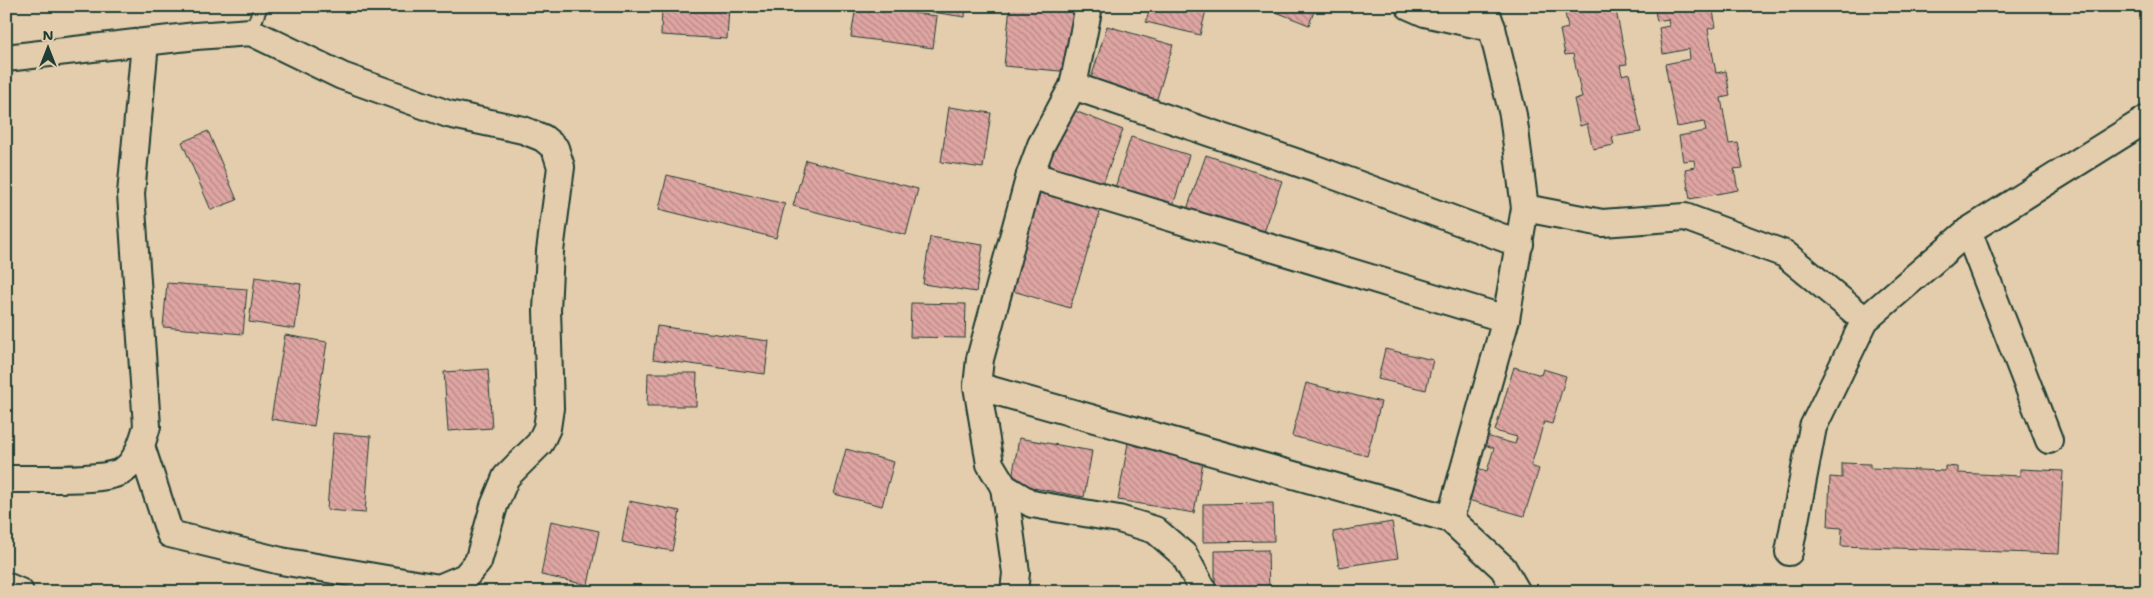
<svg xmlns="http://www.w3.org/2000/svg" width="2153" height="598" font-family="'Shantell Sans',sans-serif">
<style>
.building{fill:url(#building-back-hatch);stroke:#1f3d34}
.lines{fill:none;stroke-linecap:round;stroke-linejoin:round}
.service-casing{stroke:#1f3d34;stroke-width:16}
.minor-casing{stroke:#1f3d34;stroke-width:30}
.service{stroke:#e3cdac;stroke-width:12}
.minor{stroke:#e3cdac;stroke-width:26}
</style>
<defs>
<pattern id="building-back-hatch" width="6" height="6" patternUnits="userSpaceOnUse" patternTransform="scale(1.25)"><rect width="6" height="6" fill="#dfa5a2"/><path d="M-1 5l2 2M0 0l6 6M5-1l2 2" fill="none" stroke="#b48885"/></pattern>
</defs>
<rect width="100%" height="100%" fill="#e3cdac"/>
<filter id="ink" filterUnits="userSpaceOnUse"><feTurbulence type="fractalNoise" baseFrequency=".02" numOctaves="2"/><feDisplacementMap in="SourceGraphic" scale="10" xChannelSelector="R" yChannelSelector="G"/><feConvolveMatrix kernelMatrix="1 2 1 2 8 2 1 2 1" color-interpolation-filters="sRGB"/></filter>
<g filter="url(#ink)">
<g class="building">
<polygon points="662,6 729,6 727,39 661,35"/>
<polygon points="856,6 937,16 933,48 851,37"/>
<polygon points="892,6 966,6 965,17"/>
<polygon points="1010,6 1077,6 1071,72 1004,66"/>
<polygon points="1150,6 1207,6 1200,35 1146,22"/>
<polygon points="1261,6 1316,6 1309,25"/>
<polygon points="1571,6 1615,6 1627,64 1620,65 1622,75 1629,73 1641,132 1612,137 1614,145 1593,149 1587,124 1580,126 1574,99 1582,98 1573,54 1565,55 1560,30 1568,28 1564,8"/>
<polygon points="1654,6 1712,6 1716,27 1708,29 1716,73 1726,71 1730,96 1721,98 1729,144 1738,143 1743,168 1734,169 1738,190 1690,199 1685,169 1695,167 1694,160 1683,161 1679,136 1706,131 1704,122 1677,127 1665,64 1690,59 1689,49 1663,54 1659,28 1669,26 1668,19 1657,21"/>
<polygon points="1107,26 1173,45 1156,102 1090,82"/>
<polygon points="949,107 991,113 983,168 941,162"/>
<polygon points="1070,109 1123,130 1102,186 1048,166"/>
<polygon points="208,131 237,200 211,210 182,142"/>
<polygon points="1131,137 1189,155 1172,209 1114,191"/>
<polygon points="1206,155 1282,181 1262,238 1186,212"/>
<polygon points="806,160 918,189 906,235 793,206"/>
<polygon points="667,175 785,204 776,238 659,209"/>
<polygon points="1034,188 1101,209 1070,308 1003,288"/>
<polygon points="930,237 983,245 976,292 923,284"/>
<polygon points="255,277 301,284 295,329 249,322"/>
<polygon points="167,283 247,289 243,334 163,327"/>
<polygon points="911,303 966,304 965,338 910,337"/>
<polygon points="657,326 769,341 765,374 653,359"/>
<polygon points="285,335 327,342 314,426 271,419"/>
<polygon points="1385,349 1433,360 1426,390 1378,379"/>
<polygon points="1514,367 1541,375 1543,369 1566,376 1552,424 1544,422 1531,466 1539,469 1524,516 1468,500 1477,468 1487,471 1494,448 1484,445 1486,436 1515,444 1517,437 1495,431"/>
<polygon points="488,369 492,428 448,431 444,372"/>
<polygon points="648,373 697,373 696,406 647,406"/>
<polygon points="1306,383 1381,402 1367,456 1292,436"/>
<polygon points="333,433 371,436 365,513 327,510"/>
<polygon points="1019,438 1092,451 1084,497 1011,484"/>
<polygon points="1128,443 1204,456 1194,513 1118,500"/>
<polygon points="846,449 894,462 882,506 834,494"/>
<polygon points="1842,463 1870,464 1870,468 1945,471 1945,466 1958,467 1958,473 2020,476 2020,469 2063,471 2059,554 1841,546 1842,528 1828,527 1830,477 1842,478"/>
<polygon points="629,501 680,511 672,551 622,542"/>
<polygon points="1273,503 1274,541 1203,542 1203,504"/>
<polygon points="551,521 599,531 588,585 541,575"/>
<polygon points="1392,522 1398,558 1339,567 1333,532"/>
<polygon points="1268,550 1269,592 1215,592 1215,551"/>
<polygon points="879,586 916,592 878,592"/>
</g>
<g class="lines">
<g class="service-casing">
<polyline id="service" points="251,32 261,6"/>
</g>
<g class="minor-casing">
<g id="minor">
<polyline points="1089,6 1073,86 1041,145 1030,175 980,359 977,386 1450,519"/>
<polyline points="1409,6 1425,13 1492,28"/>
<polyline points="1484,6 1492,28 1513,115 1525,208 1506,319 1450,519 1503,568 1517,592"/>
<polyline points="6,58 196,36 251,32 342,76 448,114 523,130 543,138 555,148 561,167 550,251 547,310 550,408 547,428 540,443 506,477 494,506 478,562 465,577 439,588 281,561 170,534 141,446"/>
<polyline points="1073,86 1316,169 1520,244"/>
<polyline points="1030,175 1506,319"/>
<polyline points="1525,208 1602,223 1685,217 1785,254 1865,320"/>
<polyline points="1968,231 2049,440"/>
<polyline points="977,386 990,464 1004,487 1032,504 1119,519 1155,530 1184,555 1202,588"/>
<path d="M6,479c26,-1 99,4 118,-9 13,-9 19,-29 23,-44l-16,-232 14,-151"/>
<polyline points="1004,487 1016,573 1014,592"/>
<polyline points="1789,552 1813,427 1865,320 1968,231 2147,119"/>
<polyline points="6,586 20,592"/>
</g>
</g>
<use href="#service" class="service"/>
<use href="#minor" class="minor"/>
</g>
</g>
<rect width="2153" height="598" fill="none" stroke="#e3cdac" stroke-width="25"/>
<rect x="12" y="12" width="2128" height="573" fill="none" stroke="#1f3d34" stroke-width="2" filter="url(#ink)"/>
<g transform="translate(48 48)" stroke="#e3cdac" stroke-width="4" paint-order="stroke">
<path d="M0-4L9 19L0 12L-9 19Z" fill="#1f3d34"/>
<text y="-8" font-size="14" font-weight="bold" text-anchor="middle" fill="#1f3d34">N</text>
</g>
</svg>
